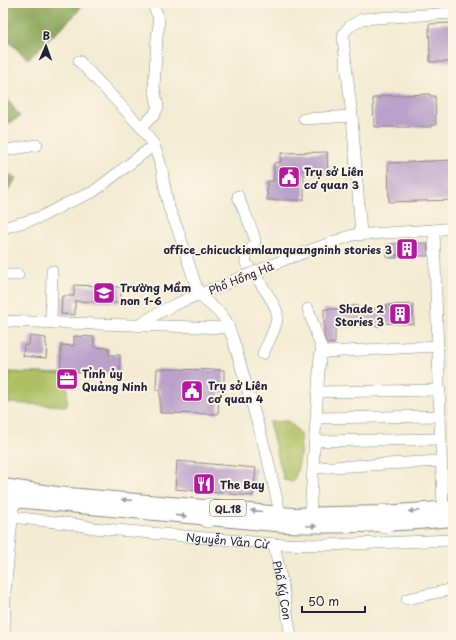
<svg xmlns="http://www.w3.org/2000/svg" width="456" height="640" font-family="'Playpen Sans',sans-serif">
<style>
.green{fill:#aec063;stroke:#68714f}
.forest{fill:#8aa659;stroke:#56644a}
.building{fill:#bba1ca}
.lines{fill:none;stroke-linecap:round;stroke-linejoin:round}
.minor-casing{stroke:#8a8787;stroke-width:12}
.major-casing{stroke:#8a8787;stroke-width:16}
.highway-casing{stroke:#8a8787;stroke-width:18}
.minor{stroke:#fff;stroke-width:11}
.major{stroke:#fff;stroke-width:14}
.highway{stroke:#fff;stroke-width:17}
.minor-bridge-casing{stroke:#8a8787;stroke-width:12;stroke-linecap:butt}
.minor-bridge{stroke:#fff;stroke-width:11}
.oneway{fill:#9c9ca7}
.labels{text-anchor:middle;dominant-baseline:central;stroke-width:4;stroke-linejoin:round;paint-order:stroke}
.shield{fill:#fcf5e5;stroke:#63616e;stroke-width:1}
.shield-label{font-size:10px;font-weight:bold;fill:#22223b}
.poi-label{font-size:11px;font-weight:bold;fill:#22223b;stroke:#fcf5e5;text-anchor:start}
.street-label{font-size:11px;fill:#22223b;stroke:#fcf5e5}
</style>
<rect width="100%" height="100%" fill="#fcf5e5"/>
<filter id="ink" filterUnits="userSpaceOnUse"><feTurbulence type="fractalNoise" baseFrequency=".025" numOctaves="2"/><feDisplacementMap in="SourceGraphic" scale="8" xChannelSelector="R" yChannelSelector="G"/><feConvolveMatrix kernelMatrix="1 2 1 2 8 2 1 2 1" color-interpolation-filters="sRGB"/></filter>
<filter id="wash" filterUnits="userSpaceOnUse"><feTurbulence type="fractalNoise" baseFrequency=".012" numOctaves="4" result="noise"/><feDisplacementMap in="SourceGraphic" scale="16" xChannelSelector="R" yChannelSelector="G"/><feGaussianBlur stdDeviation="0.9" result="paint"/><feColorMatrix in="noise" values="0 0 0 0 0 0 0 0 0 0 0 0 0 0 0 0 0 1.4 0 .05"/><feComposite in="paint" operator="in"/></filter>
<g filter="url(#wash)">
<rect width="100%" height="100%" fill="#f3ecd3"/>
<g class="green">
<polygon points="9,372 68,374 67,406 8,403"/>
<path d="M287,421c5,3 11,8 13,14 3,10 -2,38 -7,47l-9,-2 -15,-58z"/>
</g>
<g class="forest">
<polygon points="3,3 84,3 75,15 28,59 3,37"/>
<polygon points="3,92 20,117 3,126"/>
<polygon points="3,171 16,178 9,190 3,193"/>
</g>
<g id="blocks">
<g class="building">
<polygon points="453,23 453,62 430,62 429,24"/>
<polygon points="430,94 430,96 435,96 436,125 431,125 431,127 374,127 373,98 380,98 380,96"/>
<polygon points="327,152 328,174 304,174 304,200 267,200 267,181 274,181 274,163 281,162 281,153"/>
<polygon points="453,160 453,200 389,202 388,163"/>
<polygon points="427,243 428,256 419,256 419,253 396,255 397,258 387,258 386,244"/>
<polygon points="74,285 121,287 121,303 75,301 75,315 61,314 62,296 74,296"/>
<polygon points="413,304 414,324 380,323 380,326 335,327 335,343 327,344 324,335 324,309 339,309 339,307 358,306 358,309 386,308 386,305"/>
<polygon points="30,336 46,338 46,345 47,346 46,358 23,356 24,345 29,345"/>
<polygon points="74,336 94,337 94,347 109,348 109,355 120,355 120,374 61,372 61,345 74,346"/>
<polygon points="157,369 224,370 224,393 219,392 218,414 160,413 160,390 156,390"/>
<polygon points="177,461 256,468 253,496 175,489"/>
</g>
</g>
</g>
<g filter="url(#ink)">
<use href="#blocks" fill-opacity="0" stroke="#8a8787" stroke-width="1"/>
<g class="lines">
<g class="minor-casing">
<g id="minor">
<polyline points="79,61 141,127 154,145 162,169 163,179 169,208 178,230 199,295 221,314 226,321 233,339 267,456 280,513"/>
<polyline points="304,119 352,116"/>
<polyline points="141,127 154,115 158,107 154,87 157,37 159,24 158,16 152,3"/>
<polyline points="7,150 37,145"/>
<path d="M238,196c3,10 17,37 17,45 0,9 -11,8 -9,22 7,10 30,40 31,50 2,11 -10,31 -14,41"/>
<polyline points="3,228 41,217 65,204 93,192 154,145"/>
<polyline points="434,230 443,509"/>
<polyline points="361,234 352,116 343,38 344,33 349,27 362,19 453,13"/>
<polyline points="289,258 353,235 434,230 453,228"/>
<polyline points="3,275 18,275"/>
<polyline points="308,309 323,353"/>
<path d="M3,321c75,3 150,4 226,7"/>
<polyline points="51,322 52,271"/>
<path d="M139,326c23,-18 49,-27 76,-38"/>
<polyline points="318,392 440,390"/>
<polyline points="317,418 440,416"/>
<polyline points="316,441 441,439"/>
<polyline points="314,468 441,461"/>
<polyline points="310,515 320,355 326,352 438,346"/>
<path id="s1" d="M3,516l70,8 21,4 180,16 51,1 128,-5"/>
<path id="s2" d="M274,544l9,44 8,49"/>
<polyline points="407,599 453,589"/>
<polyline points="4,637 5,592 14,499"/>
</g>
</g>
<g class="major-casing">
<g id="major">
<polyline points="3,486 57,494 293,515 383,513 453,508"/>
<path d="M3,499l283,26c56,2 111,-1 167,-6"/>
</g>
</g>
<g class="highway-casing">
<g id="highway">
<polyline points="383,513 384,525"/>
<polyline points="207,519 209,507"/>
</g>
</g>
<use href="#minor" class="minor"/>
<use href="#major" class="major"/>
<use href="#highway" class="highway"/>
<g class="minor-bridge-casing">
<polyline id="minor-bridge" points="215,288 289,258"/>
</g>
<use href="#minor-bridge" class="minor-bridge"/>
</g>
<defs><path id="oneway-solid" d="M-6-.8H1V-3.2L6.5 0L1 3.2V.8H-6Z"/></defs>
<g class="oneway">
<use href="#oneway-solid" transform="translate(127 500) rotate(-175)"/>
<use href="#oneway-solid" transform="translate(256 511) rotate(-175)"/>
<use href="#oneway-solid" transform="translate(414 511) rotate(176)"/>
<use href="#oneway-solid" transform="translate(181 516) rotate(6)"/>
<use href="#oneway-solid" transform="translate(311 526) rotate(2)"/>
</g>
</g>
<defs>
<g id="civic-square" transform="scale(1.15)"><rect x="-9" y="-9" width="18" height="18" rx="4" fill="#b5179e" stroke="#fcf5e5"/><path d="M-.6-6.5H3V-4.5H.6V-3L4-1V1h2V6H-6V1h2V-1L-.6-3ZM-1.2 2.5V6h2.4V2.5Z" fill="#fff"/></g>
<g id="building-square" transform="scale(1.15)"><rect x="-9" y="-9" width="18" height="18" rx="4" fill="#b5179e" stroke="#fcf5e5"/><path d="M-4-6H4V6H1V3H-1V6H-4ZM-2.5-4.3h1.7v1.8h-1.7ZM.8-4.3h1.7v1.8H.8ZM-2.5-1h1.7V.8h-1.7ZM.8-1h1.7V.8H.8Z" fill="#fff"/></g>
<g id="school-square" transform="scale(1.15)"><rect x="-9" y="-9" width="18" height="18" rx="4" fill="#b5179e" stroke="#fcf5e5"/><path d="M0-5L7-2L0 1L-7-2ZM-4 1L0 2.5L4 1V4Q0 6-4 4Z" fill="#fff"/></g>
<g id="office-square" transform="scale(1.15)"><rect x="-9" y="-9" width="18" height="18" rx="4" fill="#b5179e" stroke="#fcf5e5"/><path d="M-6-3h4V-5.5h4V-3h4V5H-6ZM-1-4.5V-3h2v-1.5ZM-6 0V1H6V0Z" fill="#fff"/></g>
<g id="restaurant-square" transform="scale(1.15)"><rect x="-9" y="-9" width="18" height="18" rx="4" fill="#b5179e" stroke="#fcf5e5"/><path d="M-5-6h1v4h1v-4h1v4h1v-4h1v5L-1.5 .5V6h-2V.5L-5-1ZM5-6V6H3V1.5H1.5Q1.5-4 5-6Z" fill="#fff"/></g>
</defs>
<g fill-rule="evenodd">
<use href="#civic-square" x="289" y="177"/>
<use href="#building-square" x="407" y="249"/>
<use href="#school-square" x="104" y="293"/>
<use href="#building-square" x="400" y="314"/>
<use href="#office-square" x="67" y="379"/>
<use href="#civic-square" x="192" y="391"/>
<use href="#restaurant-square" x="204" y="484"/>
</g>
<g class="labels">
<rect class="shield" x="210" y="500" width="36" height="16" rx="3"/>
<g class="shield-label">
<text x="228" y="508">QL.18</text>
</g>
<g class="poi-label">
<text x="304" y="171">Trụ sở Liên<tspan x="304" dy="13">cơ quan 3</tspan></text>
<text x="392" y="249" text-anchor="end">office_chicuckiemlamquangninh stories 3</text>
<text x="120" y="287">Trường Mầm<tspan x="120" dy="13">non 1-6</tspan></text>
<text x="384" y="308" text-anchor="end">Shade 2<tspan x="384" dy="13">Stories 3</tspan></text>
<text x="82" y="373">Tỉnh ủy<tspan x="82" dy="13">Quảng Ninh</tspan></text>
<text x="208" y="385">Trụ sở Liên<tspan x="208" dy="13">cơ quan 4</tspan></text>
<text x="220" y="484">The Bay</text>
</g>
<g class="street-label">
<text transform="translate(241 278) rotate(-22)">Phố Hồng Hà</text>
<text stroke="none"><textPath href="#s1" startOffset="226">Nguyễn Văn Cừ</textPath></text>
<text stroke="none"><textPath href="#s2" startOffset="47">Phố Ký Con</textPath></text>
</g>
</g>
<rect width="456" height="640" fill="none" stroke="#fcf5e5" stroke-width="16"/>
<g transform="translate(46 46) rotate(2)" stroke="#fcf5e5" stroke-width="3" paint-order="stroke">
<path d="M0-3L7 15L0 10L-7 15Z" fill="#22223b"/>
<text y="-6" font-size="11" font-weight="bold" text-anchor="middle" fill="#22223b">B</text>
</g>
<path d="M302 606v6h63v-6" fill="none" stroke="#22223b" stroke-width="2"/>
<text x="308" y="606" font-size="12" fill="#22223b" stroke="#fcf5e5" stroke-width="3" paint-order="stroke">50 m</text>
</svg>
